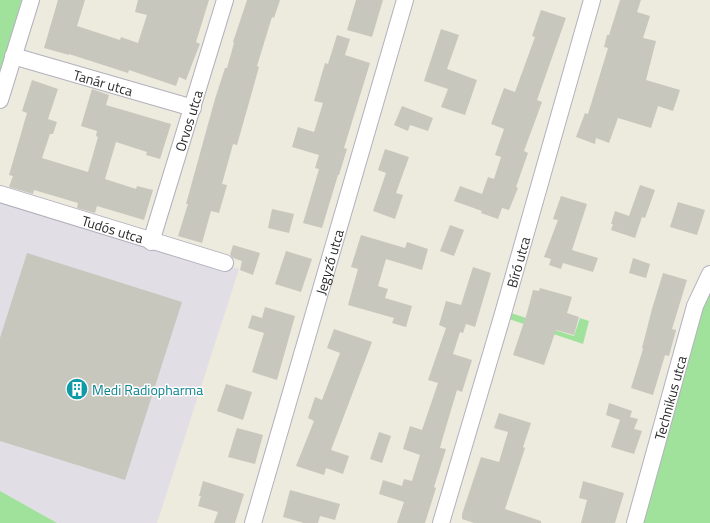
<svg xmlns="http://www.w3.org/2000/svg" width="710" height="523" font-family="'Titillium Web',sans-serif">
<style>
.industrial{fill:#e2dee5}
.green{fill:#a0e29c}
.building{fill:#c8c7bd}
.lines{fill:none;stroke-linecap:round;stroke-linejoin:round}
.minor-casing{stroke:#b3b1be;stroke-width:18}
.minor{stroke:#fff;stroke-width:16}
.labels{text-anchor:middle;dominant-baseline:central;stroke-width:3;stroke-linejoin:round;paint-order:stroke}
.street-label{font-size:14px;fill:#2b2b2b;stroke:#fff}
.culture-label{font-size:14px;fill:#0d838f;stroke:#fff;text-anchor:start}
</style>
<rect width="100%" height="100%" fill="#edeade"/>
<polygon class="industrial" points="0,199 239,269 157,523 57,523 0,491"/>
<g class="green">
<polygon points="0,0 24,0 0,76"/>
<polygon points="710,284 710,523 641,523 699,307"/>
<polygon points="511,313 538,322 538,325 574,336 580,318 589,321 583,344 509,319"/>
<polygon points="0,491 57,523 0,523"/>
</g>
<g class="building">
<polygon points="58,0 85,0 77,26 120,40 121,37 138,43 147,15 135,12 138,0 209,0 196,42 200,44 194,59 186,80 179,77 176,86 129,70 128,73 69,54 69,55 44,48"/>
<polygon points="247,0 280,0 274,18 272,17 257,66 259,67 237,145 233,144 222,184 227,185 219,213 211,211 202,243 178,236 188,204 186,204 215,99 225,68 227,68 234,43 233,42"/>
<polygon points="356,0 383,0 372,37 347,30"/>
<polygon points="620,0 641,0 637,12 650,16 643,38 656,41 646,80 680,90 673,111 658,106 651,128 618,118 609,143 596,138 595,144 576,137 585,113 588,114 608,48 604,47 607,35 609,35"/>
<polygon points="541,10 566,18 537,100 542,102 524,151 528,153 516,187 518,188 509,210 502,208 498,219 481,213 482,211 454,201 460,186 482,194 488,177 494,179 501,157 495,155 504,129 491,124 504,88 515,92 535,37 532,36"/>
<polygon points="441,29 459,35 447,69 477,80 465,115 441,107 448,89 424,81"/>
<polygon points="337,35 350,39 345,55 370,63 344,148 347,149 339,175 338,175 322,228 303,223 319,169 315,168 319,155 292,147 298,127 314,132 323,103 314,101 325,63 328,64"/>
<polygon points="32,80 58,89 48,119 57,122 53,134 50,134 42,158 88,172 98,137 96,136 97,131 81,126 92,89 109,95 106,105 171,124 160,159 146,155 147,152 116,142 105,179 136,189 137,186 153,190 144,220 97,206 95,213 77,208 78,203 34,190 33,194 9,187 13,176 9,175 27,113 22,111"/>
<polygon points="402,106 433,118 428,131 410,125 408,131 394,125"/>
<polygon points="385,149 409,157 396,193 403,195 395,219 373,211 386,173 378,170"/>
<polygon points="640,185 655,190 645,218 642,217 635,238 611,230 613,224 611,224 615,211 629,216"/>
<polygon points="561,196 587,204 572,250 598,258 593,272 563,263 561,269 549,265 551,259 544,257 558,220 553,219"/>
<polygon points="678,202 705,210 697,235 670,227"/>
<polygon points="272,209 294,214 289,233 268,228"/>
<polygon points="450,225 464,230 454,256 440,251"/>
<polygon points="361,235 405,248 407,242 428,249 422,270 386,259 378,286 388,289 385,298 412,306 406,327 392,323 394,318 348,305 358,269 351,267"/>
<polygon points="233,245 260,253 253,275 240,270 242,261 233,258 230,255"/>
<polygon points="286,251 312,259 301,292 275,284"/>
<polygon points="27,253 182,302 125,480 0,441 0,338"/>
<polygon points="633,258 650,264 646,278 629,273"/>
<polygon points="473,267 491,273 475,327 466,324 463,333 460,332 453,354 472,360 462,392 457,390 443,437 440,448 446,449 434,487 436,488 425,523 397,523 404,502 379,494 383,480 402,486 404,479 412,481 420,455 403,449 410,426 422,430 438,383 428,380 446,328 439,325 446,301 461,305"/>
<polygon points="663,273 687,280 672,329 676,330 669,356 665,355 653,395 631,388 643,349 642,348 652,309"/>
<polygon points="540,288 572,297 567,313 579,317 574,335 556,330 544,365 513,355 527,313 533,290 539,291"/>
<polygon points="265,307 295,316 277,380 252,372 264,333 248,328 252,315 262,318"/>
<polygon points="334,329 372,342 331,450 349,456 343,474 326,468 324,475 296,466 314,421 308,418 315,397 322,400 340,353 327,348"/>
<polygon points="226,384 252,392 243,420 217,411"/>
<polygon points="609,403 632,411 630,417 638,419 634,429 642,431 634,454 611,447 620,420 606,415"/>
<polygon points="499,413 531,423 523,447 525,448 505,509 541,521 541,523 474,523 462,519 462,514 481,457 499,462 508,432 494,428"/>
<polygon points="237,428 263,435 255,464 228,457"/>
<polygon points="379,432 391,436 382,463 370,459"/>
<polygon points="203,481 244,494 235,523 214,523 218,512 198,506 201,496 199,496"/>
<polygon points="583,481 624,493 615,523 581,523 587,500 579,498"/>
<polygon points="290,490 340,504 335,520 320,516 318,523 304,523 283,517"/>
</g>
<g class="lines">
<g class="minor-casing">
<g id="minor">
<path id="s1" d="M13,56l180,52"/>
<polyline points="0,100 31,0"/>
<path id="s2" d="M0,194l225,69"/>
<path id="s3" d="M151,242l74,-242"/>
<path id="s4" d="M253,523l152,-523"/>
<path id="s5" d="M441,523l61,-206 90,-317"/>
<path id="s6" d="M635,523l60,-217 15,-32"/>
</g>
</g>
<use href="#minor" class="minor"/>
</g>
<defs>
<g id="building-disc" transform="scale(1.15)"><circle r="9.5" fill="#0f9aa8" stroke="#fff"/><path d="M-4-6H4V6H1V3H-1V6H-4ZM-2.5-4.3h1.7v1.8h-1.7ZM.8-4.3h1.7v1.8H.8ZM-2.5-1h1.7V.8h-1.7ZM.8-1h1.7V.8H.8Z" fill="#fff"/></g>
</defs>
<g fill-rule="evenodd">
<use href="#building-disc" x="77" y="389"/>
</g>
<g class="labels">
<g class="street-label">
<text stroke="none"><textPath href="#s1" startOffset="94">Tanár utca</textPath></text>
<text stroke="none"><textPath href="#s3" startOffset="127">Orvos utca</textPath></text>
<text stroke="none"><textPath href="#s2" startOffset="118">Tudós utca</textPath></text>
<text stroke="none"><textPath href="#s4" startOffset="272">Jegyző utca</textPath></text>
<text stroke="none"><textPath href="#s5" startOffset="272">Bíró utca</textPath></text>
<text stroke="none"><textPath href="#s6" startOffset="130">Technikus utca</textPath></text>
</g>
<g class="culture-label">
<text x="92" y="389">Medi Radiopharma</text>
</g>
</g>
</svg>
